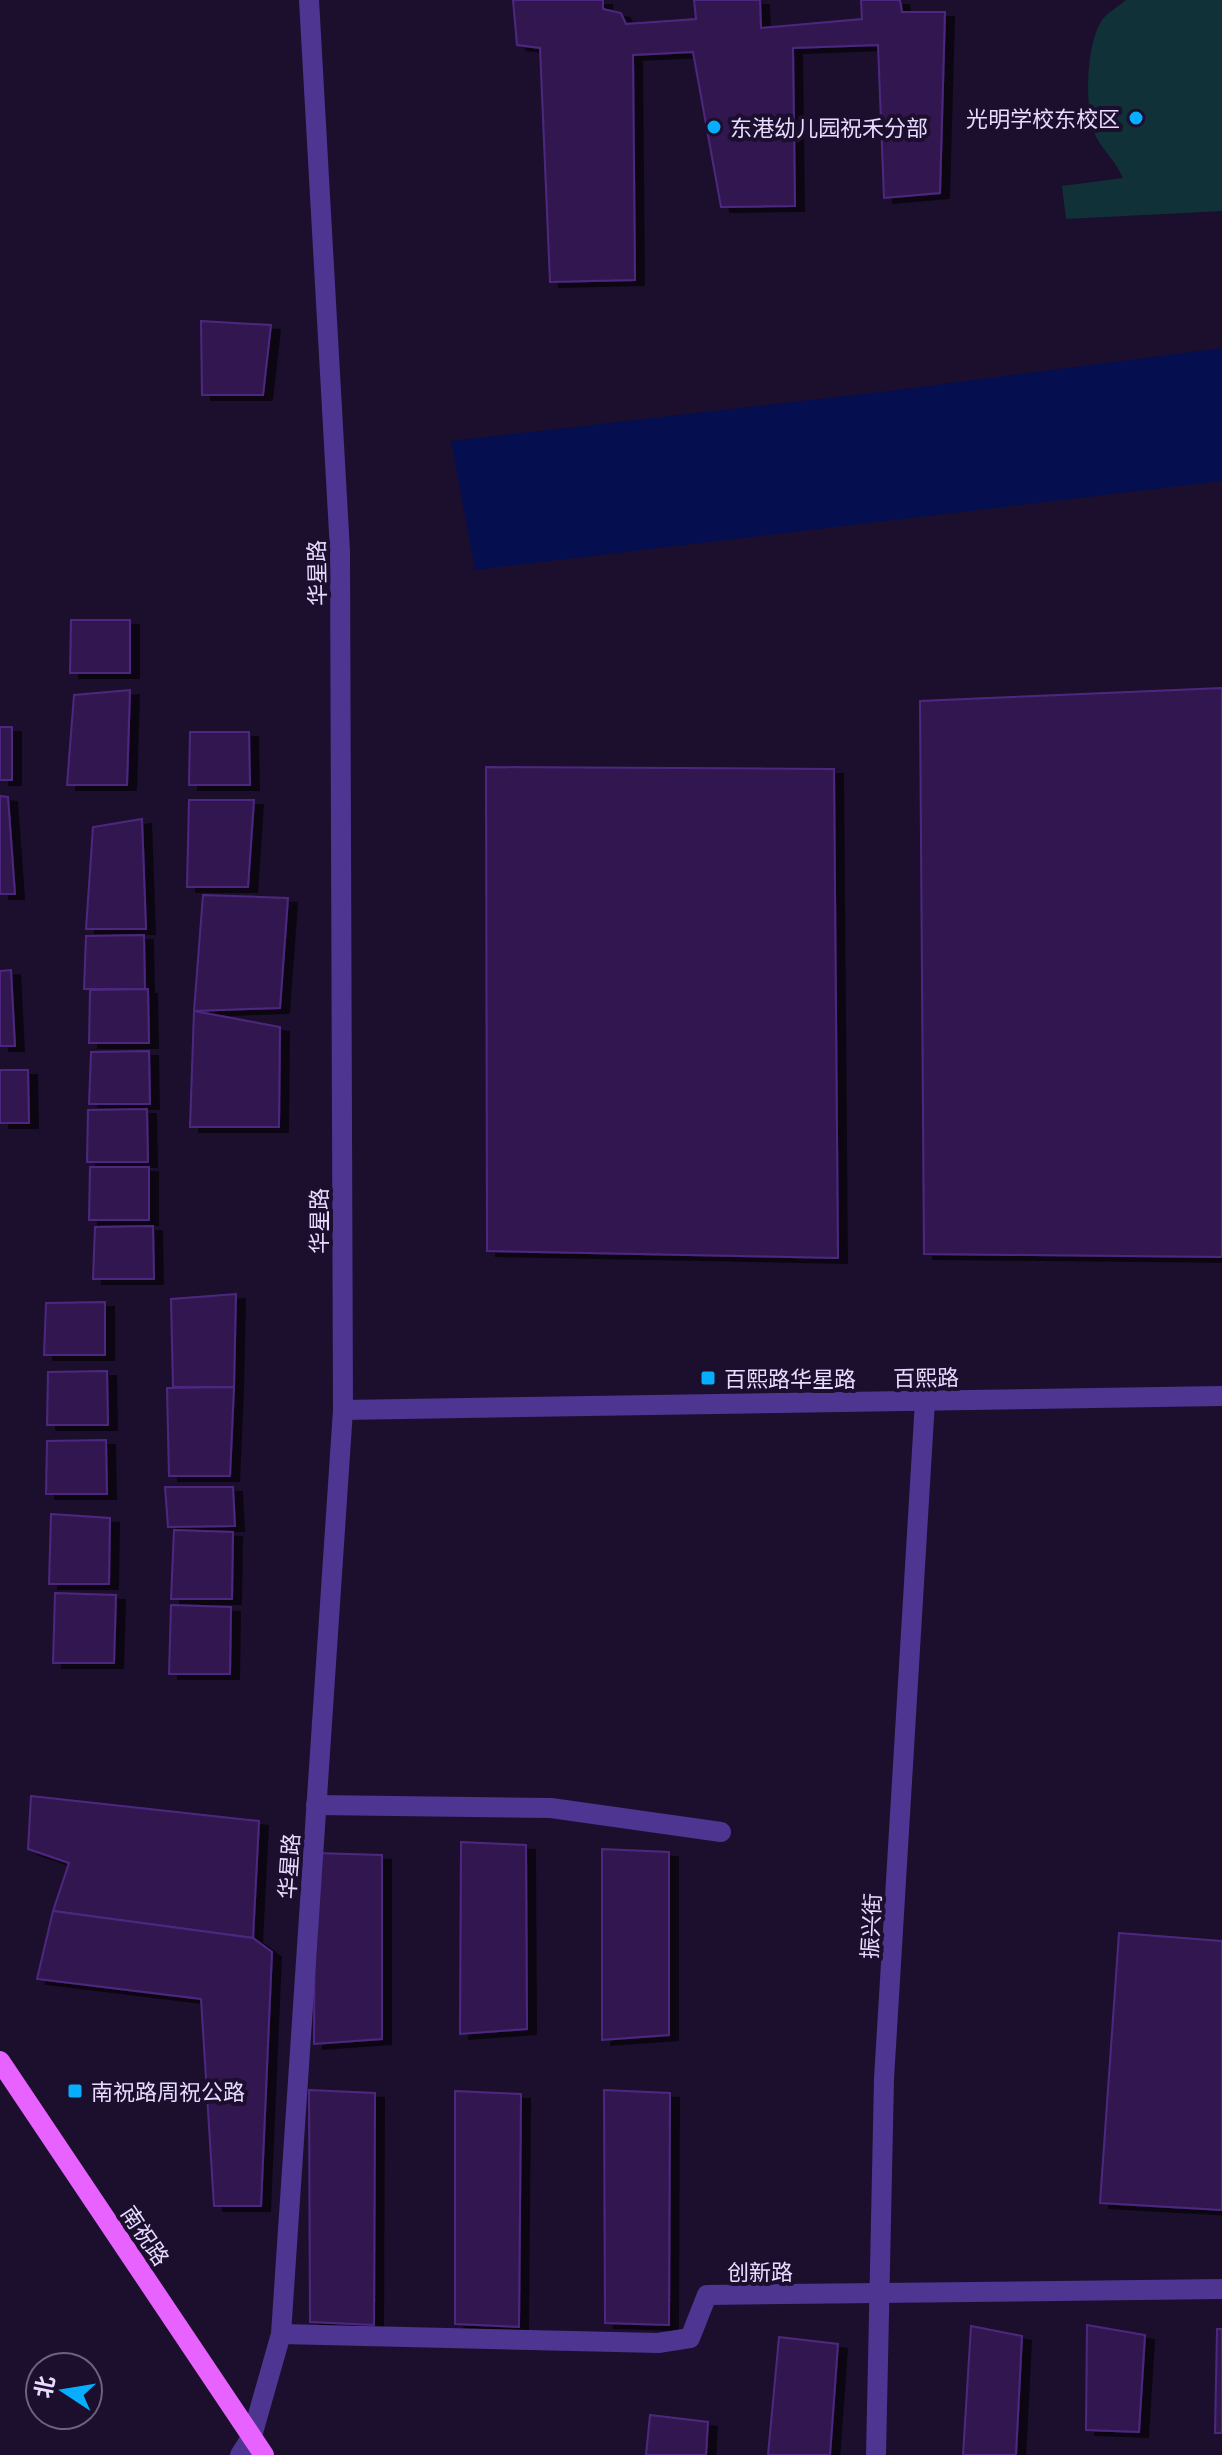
<svg xmlns="http://www.w3.org/2000/svg" width="1222" height="2455" font-family="'Noto Sans','Noto Sans SC',sans-serif">
<style>
.green{fill:#113138}
.water{fill:#050f50}
.building{fill:#311950;stroke:#4d287f;stroke-width:2;filter:url(#shadow)}
.lines{fill:none;stroke-linecap:round;stroke-linejoin:round}
.minor{stroke:#4d3591;stroke-width:20}
.major{stroke:#e862ff;stroke-width:20}
.poi-dot{fill:#07aeff;stroke:#1b0f2d;stroke-width:3}
.labels{text-anchor:middle;dominant-baseline:central;stroke-width:8;stroke-linejoin:round;paint-order:stroke}
.poi-label{font-size:22px;fill:#e7dbff;stroke:#1b0f2d;text-anchor:start}
.street-label{font-size:22px;fill:#e7dbff;stroke:#1b0f2d}
</style>
<defs>
<filter id="shadow"><feDropShadow dx="9" dy="5" stdDeviation="0" flood-color="#0009"/></filter>
</defs>
<rect width="100%" height="100%" fill="#1b0f2d"/>
<path class="green" d="M1126,0h96v211l-156,8 -4,-33 61,-8c-6,-14 -16,-24 -24,-36 -16,-25 -14,-97 3,-122 5,-7 17,-14 24,-20z"/>
<polygon class="water" points="1222,348 1222,481 475,570 451,441 897,390"/>
<g class="building">
<polygon points="513,0 603,0 603,9 621,13 626,24 696,19 694,0 760,0 761,28 862,19 861,0 900,0 902,12 945,12 940,193 884,198 878,45 793,48 795,206 721,207 693,52 633,55 635,280 550,282 540,48 517,45"/>
<polygon points="201,321 271,325 263,395 202,395"/>
<polygon points="71,620 130,620 130,673 70,673"/>
<polygon points="1222,688 1222,1257 924,1254 920,701"/>
<polygon points="130,690 127,785 67,785 74,695"/>
<rect x="0" y="727" width="12" height="53"/>
<polygon points="190,732 249,732 250,785 189,785"/>
<polygon points="486,767 834,769 838,1258 487,1251"/>
<polygon points="0,796 8,797 15,894 0,894"/>
<polygon points="189,800 254,800 248,887 187,887"/>
<polygon points="142,819 146,929 86,929 93,827"/>
<polygon points="203,895 288,898 280,1008 194,1011"/>
<polygon points="144,935 145,989 84,989 86,936"/>
<polygon points="11,970 15,1046 0,1046 0,971"/>
<polygon points="148,989 149,1043 89,1043 90,990"/>
<polygon points="194,1011 280,1027 279,1127 190,1127"/>
<polygon points="149,1051 150,1104 89,1104 91,1052"/>
<polygon points="0,1070 28,1070 29,1123 0,1123"/>
<polygon points="147,1109 148,1162 87,1162 88,1110"/>
<polygon points="90,1167 149,1167 149,1220 89,1220"/>
<polygon points="153,1226 154,1279 93,1279 95,1227"/>
<polygon points="236,1294 234,1387 173,1387 171,1299"/>
<polygon points="105,1302 105,1355 44,1355 46,1303"/>
<polygon points="107,1371 108,1425 47,1425 48,1372"/>
<polygon points="234,1387 230,1476 169,1476 167,1388"/>
<polygon points="106,1440 107,1494 46,1494 47,1441"/>
<polygon points="165,1487 233,1487 235,1526 168,1527"/>
<polygon points="51,1514 110,1518 109,1584 49,1584"/>
<polygon points="174,1530 233,1532 232,1599 171,1599"/>
<polygon points="55,1593 116,1595 114,1663 53,1663"/>
<polygon points="171,1605 231,1607 230,1674 169,1674"/>
<polygon points="31,1796 259,1821 253,1938 53,1911 69,1863 28,1849"/>
<polygon points="461,1842 526,1845 527,2029 460,2034"/>
<polygon points="602,1849 669,1852 669,2035 602,2040"/>
<polygon points="315,1853 382,1855 382,2039 314,2044"/>
<polygon points="53,1911 253,1938 272,1952 261,2206 214,2206 201,1999 37,1979"/>
<polygon points="1119,1933 1222,1941 1222,2210 1100,2203"/>
<polygon points="309,2090 375,2093 374,2325 310,2322"/>
<polygon points="604,2090 670,2093 669,2325 605,2323"/>
<polygon points="455,2091 521,2094 519,2327 455,2324"/>
<polygon points="1087,2325 1145,2335 1139,2432 1086,2430"/>
<polygon points="971,2326 1022,2336 1016,2455 963,2455"/>
<polygon points="1217,2329 1222,2329 1222,2433 1215,2433"/>
<polygon points="779,2337 838,2344 830,2455 768,2455"/>
<polygon points="650,2415 708,2422 706,2455 646,2455"/>
</g>
<g class="lines">
<g class="minor">
<polyline points="343,1410 1222,1396"/>
<polyline points="316,1805 551,1808 721,1832"/>
<polyline points="281,2334 658,2343 690,2338 707,2295 1222,2289"/>
<polyline points="240,2455 252,2436 281,2334 343,1410 340,551 309,0"/>
<polyline points="876,2455 884,2079 925,1401"/>
</g>
<polyline class="major" points="0,2061 264,2455"/>
</g>
<g class="poi-dot">
<circle cx="1136" cy="118" r="8"/>
<circle cx="714" cy="127" r="8"/>
<rect x="700" y="1370" width="16" height="16" rx="4"/>
<rect x="67" y="2083" width="16" height="16" rx="4"/>
</g>
<g class="labels">
<g class="poi-label">
<text x="1120" y="118" text-anchor="end">光明学校东校区</text>
<text x="730" y="127">东港幼儿园祝禾分部</text>
<text x="724" y="1378">百熙路华星路</text>
<text x="91" y="2091">南祝路周祝公路</text>
</g>
<g class="street-label">
<text transform="translate(316 573) rotate(-91)">华星路</text>
<text transform="translate(318 1221) rotate(-90)">华星路</text>
<text transform="translate(926 1377) rotate(-1)">百熙路</text>
<text transform="translate(288 1866) rotate(-86)">华星路</text>
<text transform="translate(870 1926) rotate(-87)">振兴街</text>
<text transform="translate(146 2235) rotate(56)">南祝路</text>
<text x="760" y="2271">创新路</text>
</g>
</g>
<g transform="translate(64 2391) rotate(282)"><circle r="38" fill="#1b0f2d" stroke="#6d6181" stroke-width="2"/>
<path d="M0-6L14 30L0 20L-14 30Z" fill="#07aeff"/>
<text y="-12" font-size="22" font-weight="bold" text-anchor="middle" fill="#e7dbff">北</text>
</g>
</svg>
